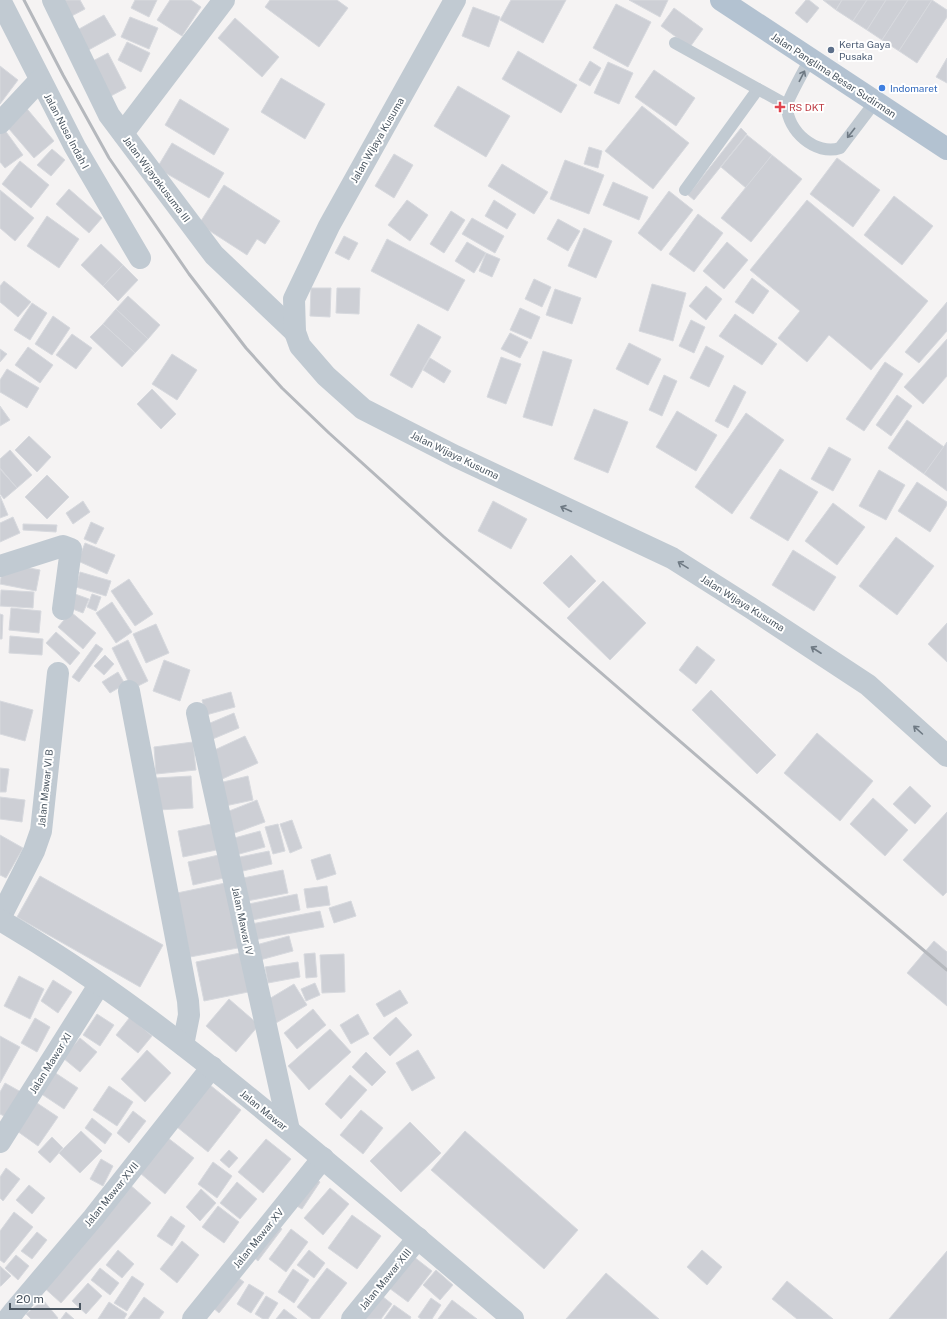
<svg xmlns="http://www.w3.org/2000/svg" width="947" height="1319" font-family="'Public Sans',sans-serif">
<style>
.building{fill:#cdcfd5;stroke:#d7d9de}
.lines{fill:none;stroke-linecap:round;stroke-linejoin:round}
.service{stroke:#c1cad2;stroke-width:12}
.minor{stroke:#c1cad2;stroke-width:22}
.tertiary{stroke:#c1cad2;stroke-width:22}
.primary{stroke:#b3c2d1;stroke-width:22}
.rail{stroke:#b5b8bd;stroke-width:3}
.oneway{stroke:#6e7983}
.service-dot{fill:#5c6f8a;stroke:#fff;stroke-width:1.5}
.shop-dot{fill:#3f7fe0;stroke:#fff;stroke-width:1.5}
.health-dot{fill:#e0444e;stroke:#fff;stroke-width:1.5}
.labels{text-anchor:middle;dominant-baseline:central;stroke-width:4;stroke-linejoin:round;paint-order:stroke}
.service-label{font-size:10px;fill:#4e5e75;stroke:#fff;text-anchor:start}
.street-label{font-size:10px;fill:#4a5661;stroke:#fff}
.shop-label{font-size:10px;fill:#366cbe;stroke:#fff;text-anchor:start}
.health-label{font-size:10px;fill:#be3a42;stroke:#fff;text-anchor:start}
</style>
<rect width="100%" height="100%" fill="#f5f3f3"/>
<g class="building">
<polygon points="56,0 80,0 85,9 66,19"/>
<polygon points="135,0 157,0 149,17 131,8"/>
<polygon points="170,0 191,0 201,7 182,36 157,20"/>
<polygon points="270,0 337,0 348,8 319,47 265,7"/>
<polygon points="511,0 566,0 543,43 500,20"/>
<polygon points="629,0 668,0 660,17"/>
<polygon points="806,0 809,0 819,8 807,23 795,13"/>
<polygon points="823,0 842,0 836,10"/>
<polygon points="842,0 867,0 853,21 836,10"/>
<polygon points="867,0 886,0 867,30 853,21"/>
<polygon points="886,0 908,0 882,40 867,30"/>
<polygon points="908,0 932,0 899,51 882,40"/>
<polygon points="932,0 947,10 947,17 917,63 899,51"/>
<polygon points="616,4 651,22 628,67 593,48"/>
<polygon points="473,7 500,17 489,47 462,36"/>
<polygon points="674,8 703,29 690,47 661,26"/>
<polygon points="104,15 116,35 83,53 72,33"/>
<polygon points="130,17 158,28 149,49 121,37"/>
<polygon points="235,18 279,57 262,77 218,38"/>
<polygon points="127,42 150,53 141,72 118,60"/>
<polygon points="518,51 577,85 561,113 502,79"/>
<polygon points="108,53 126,88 107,98 89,63"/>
<polygon points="947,58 947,83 936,77"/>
<polygon points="590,61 601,68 590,86 579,80"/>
<polygon points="608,62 633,73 619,104 594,93"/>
<polygon points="0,66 18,80 0,104"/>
<polygon points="654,70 695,98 676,126 635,97"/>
<polygon points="281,78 325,104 305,139 261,112"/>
<polygon points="458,86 510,116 486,157 434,126"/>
<polygon points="180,99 229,129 214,155 165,125"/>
<polygon points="23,104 54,141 34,158 3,122"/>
<polygon points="642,106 689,143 653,189 605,151"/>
<polygon points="741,128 747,134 694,200 688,195"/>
<polygon points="4,129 23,155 5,168 0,162 0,131"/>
<polygon points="747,135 772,155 746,188 721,167"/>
<polygon points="172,143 224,173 209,198 157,168"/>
<polygon points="589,147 602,151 598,168 584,164"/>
<polygon points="52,149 65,160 51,176 37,165"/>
<polygon points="394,154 413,165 394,198 375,186"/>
<polygon points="772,155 802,179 751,242 721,218"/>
<polygon points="837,158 880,190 853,227 810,194"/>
<polygon points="565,160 604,175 589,214 550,199"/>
<polygon points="20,161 49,185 31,208 2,184"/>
<polygon points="502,164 548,192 534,214 488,186"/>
<polygon points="613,182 648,197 639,220 603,205"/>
<polygon points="224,185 280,221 265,244 257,239 247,255 199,224"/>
<polygon points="69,189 102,218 89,233 56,204"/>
<polygon points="0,190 34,218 15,241 0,228"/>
<polygon points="669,191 693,210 661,251 638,233"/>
<polygon points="894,196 933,226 902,265 864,235"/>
<polygon points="407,200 428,215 410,241 388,225"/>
<polygon points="494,200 516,214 507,229 485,216"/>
<polygon points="807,200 928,301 871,370 829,335 807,362 778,338 800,311 750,270"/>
<polygon points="451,211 465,220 444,253 430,244"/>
<polygon points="698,214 723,233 694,272 669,254"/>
<polygon points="47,216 79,239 59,268 27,246"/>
<polygon points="472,218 504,236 495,253 462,234"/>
<polygon points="558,219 580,231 568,251 547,239"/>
<polygon points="584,228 612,241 596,278 568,266"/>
<polygon points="344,236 358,243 349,260 335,253"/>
<polygon points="387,239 465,280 448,311 371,271"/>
<polygon points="467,242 486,253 474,273 455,261"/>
<polygon points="727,242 748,260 724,289 703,271"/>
<polygon points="101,244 123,265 103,286 81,265"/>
<polygon points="486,253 500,259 492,277 479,271"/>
<polygon points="123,265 138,280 118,301 103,286"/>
<polygon points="752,278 769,291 753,314 735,302"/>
<polygon points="534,279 551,287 542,307 525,299"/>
<polygon points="4,281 31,302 18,317 0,302 0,286"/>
<polygon points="652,284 686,293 673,341 639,331"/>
<polygon points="706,286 722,299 706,320 689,306"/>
<polygon points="311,288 331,288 330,317 310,316"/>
<polygon points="337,288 360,288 359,314 336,313"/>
<polygon points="555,289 581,298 572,324 546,315"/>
<polygon points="128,296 160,325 148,339 116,309"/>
<polygon points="947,302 947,331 919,363 905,352"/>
<polygon points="32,303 47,313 30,340 14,330"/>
<polygon points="520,308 540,317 531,339 510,330"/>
<polygon points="116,309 148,339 135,353 103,324"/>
<polygon points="735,314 777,344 762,365 719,336"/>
<polygon points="53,316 70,328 52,355 35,344"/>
<polygon points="691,320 705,327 694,353 679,346"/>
<polygon points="103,324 135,353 122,367 90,337"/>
<polygon points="418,324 441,337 412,388 390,375"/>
<polygon points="510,333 528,342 520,358 501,349"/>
<polygon points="72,334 92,348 76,369 56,355"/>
<polygon points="947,339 947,376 923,404 904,387"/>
<polygon points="629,343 661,359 648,385 616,369"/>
<polygon points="706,346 724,356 709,387 690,378"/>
<polygon points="28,347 53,365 40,383 15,365"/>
<polygon points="0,349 7,354 0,362"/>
<polygon points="543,351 572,360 552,426 523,417"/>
<polygon points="172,354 197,370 177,400 152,384"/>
<polygon points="501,357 521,364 506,404 487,397"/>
<polygon points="430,358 451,371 444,383 423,370"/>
<polygon points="885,362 903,374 864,431 846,419"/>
<polygon points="7,369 39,388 27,408 0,392 0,380"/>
<polygon points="664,375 677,381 662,416 649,410"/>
<polygon points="734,385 746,392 728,428 715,421"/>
<polygon points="152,389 176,414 161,429 137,404"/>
<polygon points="897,395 912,406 891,436 876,425"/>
<polygon points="0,406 10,420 0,426"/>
<polygon points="594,409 628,422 608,473 574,459"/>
<polygon points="677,411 717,435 696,471 656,447"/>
<polygon points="746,413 784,440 732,514 695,487"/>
<polygon points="907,420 944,447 924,474 888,448"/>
<polygon points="29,436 51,457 37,472 15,450"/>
<polygon points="947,442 947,491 924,474"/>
<polygon points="829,447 851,459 833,491 811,479"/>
<polygon points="10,450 32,475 17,488 0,468 0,459"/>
<polygon points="0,469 17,488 4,499 0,494"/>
<polygon points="780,469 818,492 788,541 750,518"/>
<polygon points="879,470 905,485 886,520 859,506"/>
<polygon points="47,475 69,497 47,519 25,497"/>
<polygon points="917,482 947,502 947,505 930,532 898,511"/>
<polygon points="0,496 8,515 0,518"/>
<polygon points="83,501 90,512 73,524 66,513"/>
<polygon points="493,501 527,519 511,549 478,531"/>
<polygon points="833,503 865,527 837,565 805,541"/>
<polygon points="13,517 20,533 0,542 0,523"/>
<polygon points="91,522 104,528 96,544 84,539"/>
<polygon points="23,524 57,525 56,532 23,530"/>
<polygon points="896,537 934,566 897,615 859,586"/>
<polygon points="85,543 115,555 107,574 78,561"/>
<polygon points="793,550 836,577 814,611 772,585"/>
<polygon points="571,555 596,581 569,608 543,583"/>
<polygon points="3,563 40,570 36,591 0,584"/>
<polygon points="80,572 111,581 106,596 76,587"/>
<polygon points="129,579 153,614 135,626 111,591"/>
<polygon points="603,581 646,623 610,660 567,618"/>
<polygon points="1,590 34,592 33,608 0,606"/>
<polygon points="75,594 89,599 83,613 70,608"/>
<polygon points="92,594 101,597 96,611 87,607"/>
<polygon points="112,602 132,632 116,643 96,613"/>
<polygon points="11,608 41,611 39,633 9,630"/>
<polygon points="71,612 96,633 83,649 58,627"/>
<polygon points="0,614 3,615 2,639 0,639"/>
<polygon points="947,623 947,662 928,644"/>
<polygon points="156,624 169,653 146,663 133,634"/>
<polygon points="56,632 80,653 70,665 46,643"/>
<polygon points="10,636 43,639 42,655 9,653"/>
<polygon points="128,640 148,681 132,689 112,648"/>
<polygon points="96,644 103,649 79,682 72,677"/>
<polygon points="697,646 715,660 696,684 679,670"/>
<polygon points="105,655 114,664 104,675 94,666"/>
<polygon points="164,660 190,670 180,701 153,691"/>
<polygon points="118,672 125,684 110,693 102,682"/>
<polygon points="711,690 776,755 757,774 692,710"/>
<polygon points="231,692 235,707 206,715 202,700"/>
<polygon points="0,701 33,710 25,741 0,734"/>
<polygon points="234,713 239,728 208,741 203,726"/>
<polygon points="817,733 873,781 840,821 784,773"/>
<polygon points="245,736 258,763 220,780 208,753"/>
<polygon points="193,742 196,770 156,774 154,747"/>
<polygon points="0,768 9,769 6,792 0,792"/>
<polygon points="191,776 193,808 158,810 156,778"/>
<polygon points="248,776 253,800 225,806 219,783"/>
<polygon points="910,786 931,806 915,824 893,804"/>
<polygon points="0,797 25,800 22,822 0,819"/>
<polygon points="873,798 908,830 885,856 850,824"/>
<polygon points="257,800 265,822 232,834 224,813"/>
<polygon points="947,812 947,892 943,896 903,860"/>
<polygon points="292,820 302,848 290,853 280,824"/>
<polygon points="216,823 221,849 183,857 178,831"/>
<polygon points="278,824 285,851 273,854 265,827"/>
<polygon points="260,831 265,847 232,856 227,840"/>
<polygon points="0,835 23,848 6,878 0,875"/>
<polygon points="269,851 272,864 239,872 235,858"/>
<polygon points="223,854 228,877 193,885 188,862"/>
<polygon points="330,854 336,874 317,880 311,860"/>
<polygon points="283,870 288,893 247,901 243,878"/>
<polygon points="40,876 163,945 140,987 17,917"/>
<polygon points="230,882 243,947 190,957 177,893"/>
<polygon points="327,886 330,905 307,908 304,889"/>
<polygon points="297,894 300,910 248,921 244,905"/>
<polygon points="351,901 356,916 334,923 329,908"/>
<polygon points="320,911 324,927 254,940 251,924"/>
<polygon points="289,936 293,951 260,960 256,945"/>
<polygon points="934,941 947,952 947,1006 907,973"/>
<polygon points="245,952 253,991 204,1001 196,962"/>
<polygon points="315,953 317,977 306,978 304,954"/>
<polygon points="344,954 345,992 322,993 320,955"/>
<polygon points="298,962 300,977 268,983 265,967"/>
<polygon points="19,976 44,989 30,1019 4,1006"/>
<polygon points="53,980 72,992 58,1013 41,1001"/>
<polygon points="315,983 320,995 306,1001 301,989"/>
<polygon points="294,984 307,1005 276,1023 264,1002"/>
<polygon points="400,990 408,1003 384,1017 376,1004"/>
<polygon points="229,999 259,1025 236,1052 206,1026"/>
<polygon points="313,1009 326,1025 297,1049 284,1033"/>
<polygon points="97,1014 114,1025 100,1046 83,1035"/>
<polygon points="358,1014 369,1034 351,1044 340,1025"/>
<polygon points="130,1017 152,1036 138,1053 116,1035"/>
<polygon points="396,1017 412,1035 390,1056 373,1038"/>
<polygon points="35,1018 50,1027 37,1052 21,1043"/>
<polygon points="330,1029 351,1052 309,1090 288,1066"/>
<polygon points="0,1036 20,1047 0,1083"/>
<polygon points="80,1038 97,1052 80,1072 63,1058"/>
<polygon points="147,1050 171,1073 145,1102 121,1079"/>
<polygon points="418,1050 435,1078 412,1091 396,1063"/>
<polygon points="366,1052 386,1072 372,1086 352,1067"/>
<polygon points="54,1072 78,1088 64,1109 40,1093"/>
<polygon points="350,1075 367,1090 341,1119 325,1104"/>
<polygon points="5,1083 21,1092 6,1117 0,1114 0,1092"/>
<polygon points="210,1085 241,1110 208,1152 177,1127"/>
<polygon points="109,1086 133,1102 117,1126 93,1110"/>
<polygon points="37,1103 58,1117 38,1146 17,1131"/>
<polygon points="361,1110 383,1128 363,1154 340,1135"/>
<polygon points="133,1111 146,1121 129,1143 117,1133"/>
<polygon points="92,1118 112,1134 105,1144 85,1128"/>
<polygon points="410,1122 441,1153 401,1192 370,1161"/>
<polygon points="81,1131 102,1151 80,1173 59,1153"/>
<polygon points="465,1131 578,1230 544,1269 431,1170"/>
<polygon points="52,1137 63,1148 50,1163 38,1152"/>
<polygon points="168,1138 194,1158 165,1194 140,1173"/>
<polygon points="266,1139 291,1159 263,1193 238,1172"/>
<polygon points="229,1150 238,1158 229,1168 220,1160"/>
<polygon points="101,1159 113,1166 103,1186 90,1179"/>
<polygon points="213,1162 232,1176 217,1198 198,1184"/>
<polygon points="6,1168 20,1179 3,1201 0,1198 0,1177"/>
<polygon points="313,1177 320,1182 302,1209 295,1205"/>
<polygon points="237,1182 257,1199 240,1219 220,1203"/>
<polygon points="129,1184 151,1203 61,1303 40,1284"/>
<polygon points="29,1185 45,1198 32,1214 16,1200"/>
<polygon points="330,1188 349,1204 323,1235 304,1218"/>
<polygon points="201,1189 216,1203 200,1221 186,1207"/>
<polygon points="218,1206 239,1222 224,1243 202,1227"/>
<polygon points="14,1212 33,1227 4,1263 0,1260 0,1231"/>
<polygon points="352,1215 381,1236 357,1269 328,1248"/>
<polygon points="171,1216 185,1226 172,1246 157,1236"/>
<polygon points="277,1225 282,1229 258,1261 252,1256"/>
<polygon points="291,1229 308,1242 286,1272 269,1259"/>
<polygon points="37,1232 47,1240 32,1259 21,1251"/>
<polygon points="182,1241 199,1255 177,1283 160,1269"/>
<polygon points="118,1250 134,1264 122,1278 106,1265"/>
<polygon points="309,1250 325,1263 314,1278 297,1265"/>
<polygon points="702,1250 722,1267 707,1285 687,1267"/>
<polygon points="947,1251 947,1319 889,1319"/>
<polygon points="409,1253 432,1271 408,1302 385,1285"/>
<polygon points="16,1255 29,1266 18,1280 5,1268"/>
<polygon points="0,1266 11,1276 1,1286 0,1286"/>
<polygon points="100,1268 119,1283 110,1295 91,1280"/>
<polygon points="327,1268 347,1283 319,1319 312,1319 297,1307"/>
<polygon points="293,1269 309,1280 294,1303 278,1292"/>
<polygon points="436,1270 453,1285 440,1300 423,1285"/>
<polygon points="606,1273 659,1319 566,1319"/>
<polygon points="132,1276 144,1284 127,1311 114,1303"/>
<polygon points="236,1276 244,1282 219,1313 211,1306"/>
<polygon points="787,1281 833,1319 797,1319 772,1299"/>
<polygon points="88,1283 102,1296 86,1314 72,1301"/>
<polygon points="249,1284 264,1293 251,1313 237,1304"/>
<polygon points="266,1296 278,1303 268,1319 263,1319 255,1314"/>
<polygon points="382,1296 392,1304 381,1319 364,1319"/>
<polygon points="144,1297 164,1312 159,1319 128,1319"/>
<polygon points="431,1298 441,1305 432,1319 421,1319 418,1317"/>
<polygon points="43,1300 58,1318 57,1319 31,1319 26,1314"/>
<polygon points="452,1300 477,1319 438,1319"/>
<polygon points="109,1302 127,1314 124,1319 98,1319"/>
<polygon points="394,1305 411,1317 410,1319 384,1319"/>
<polygon points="284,1309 297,1319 276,1319"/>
<polygon points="66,1312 74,1319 61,1319"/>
</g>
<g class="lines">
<g class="service">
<polyline points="675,43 758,89 685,190"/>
<path d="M810,59c-4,8 -23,41 -23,47 0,25 29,50 53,42l35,-46"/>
<polyline points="758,89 787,105"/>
</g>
<g class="minor">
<polyline points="0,0 75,147 140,258"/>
<polyline points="53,0 109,115 214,255 295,332"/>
<polyline points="0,123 40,80"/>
<polyline points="123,133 224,0"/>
<polyline points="0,566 63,546 71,549 63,609"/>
<polyline points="129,691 188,1001 189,1015 183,1045"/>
<polyline points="197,713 289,1130"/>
<polyline points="0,918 34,851 41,831 58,673"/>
<polyline points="0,1142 99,985"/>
<polyline points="8,1319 15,1310 93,1218 212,1067"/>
<polyline points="193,1319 323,1158"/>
<polyline points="352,1319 418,1238"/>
</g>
<g class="tertiary">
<polyline points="455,0 329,226 294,299 295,332 300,346 326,376 363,409 455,456 672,558 751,608 868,685 947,756"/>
<path d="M0,920c98,57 188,127 275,199 80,66 159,133 238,200"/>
</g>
<polyline class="primary" points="721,0 947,149"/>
<polyline class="rail" points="24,0 63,75 109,158 189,274 246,348 282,388 329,433 444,537 823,865 947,970"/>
</g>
<defs><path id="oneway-shaft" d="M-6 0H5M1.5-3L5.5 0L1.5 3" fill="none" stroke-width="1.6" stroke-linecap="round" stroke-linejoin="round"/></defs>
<g class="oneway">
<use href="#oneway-shaft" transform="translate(802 76) rotate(-63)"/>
<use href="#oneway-shaft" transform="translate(851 133) rotate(128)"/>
<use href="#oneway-shaft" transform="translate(566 509) rotate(-155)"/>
<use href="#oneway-shaft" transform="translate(683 565) rotate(-148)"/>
<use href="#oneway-shaft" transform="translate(816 650) rotate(-147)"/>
<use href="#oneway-shaft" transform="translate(918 730) rotate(-138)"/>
</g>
<circle class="service-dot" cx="831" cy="50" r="4"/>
<circle class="shop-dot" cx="882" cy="88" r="4"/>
<path class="health-dot" d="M778 101h4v4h4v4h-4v4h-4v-4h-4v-4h4z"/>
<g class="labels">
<g class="service-label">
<text x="839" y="44">Kerta Gaya<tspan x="839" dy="12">Pusaka</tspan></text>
</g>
<g class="street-label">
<text transform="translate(834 75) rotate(33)">Jalan Panglima Besar Sudirman</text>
<text transform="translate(67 131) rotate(62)">Jalan Nusa Indah I</text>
<text transform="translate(377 140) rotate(-60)">Jalan Wijaya Kusuma</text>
<text transform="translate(157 179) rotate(53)">Jalan Wijayakusuma III</text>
<text transform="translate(455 455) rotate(26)">Jalan Wijaya Kusuma</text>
<text transform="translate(743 603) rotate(32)">Jalan Wijaya Kusuma</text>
<text transform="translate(45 788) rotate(-84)">Jalan Mawar VI B</text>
<text transform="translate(243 921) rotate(78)">Jalan Mawar IV</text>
<text transform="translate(50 1063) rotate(-58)">Jalan Mawar XI</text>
<text transform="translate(264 1110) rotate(39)">Jalan Mawar</text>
<text transform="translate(111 1194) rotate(-51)">Jalan Mawar XVII</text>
<text transform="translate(258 1238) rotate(-51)">Jalan Mawar XV</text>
<text transform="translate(385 1279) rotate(-51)">Jalan Mawar XIII</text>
</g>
<g class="shop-label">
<text x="890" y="88">Indomaret</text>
</g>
<g class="health-label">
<text x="789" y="107">RS DKT</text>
</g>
</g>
<path d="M10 1303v6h70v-6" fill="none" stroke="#4a5661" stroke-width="2"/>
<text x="16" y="1303" font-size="12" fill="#4a5661" stroke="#ffffff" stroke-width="3" paint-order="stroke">20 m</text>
</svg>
